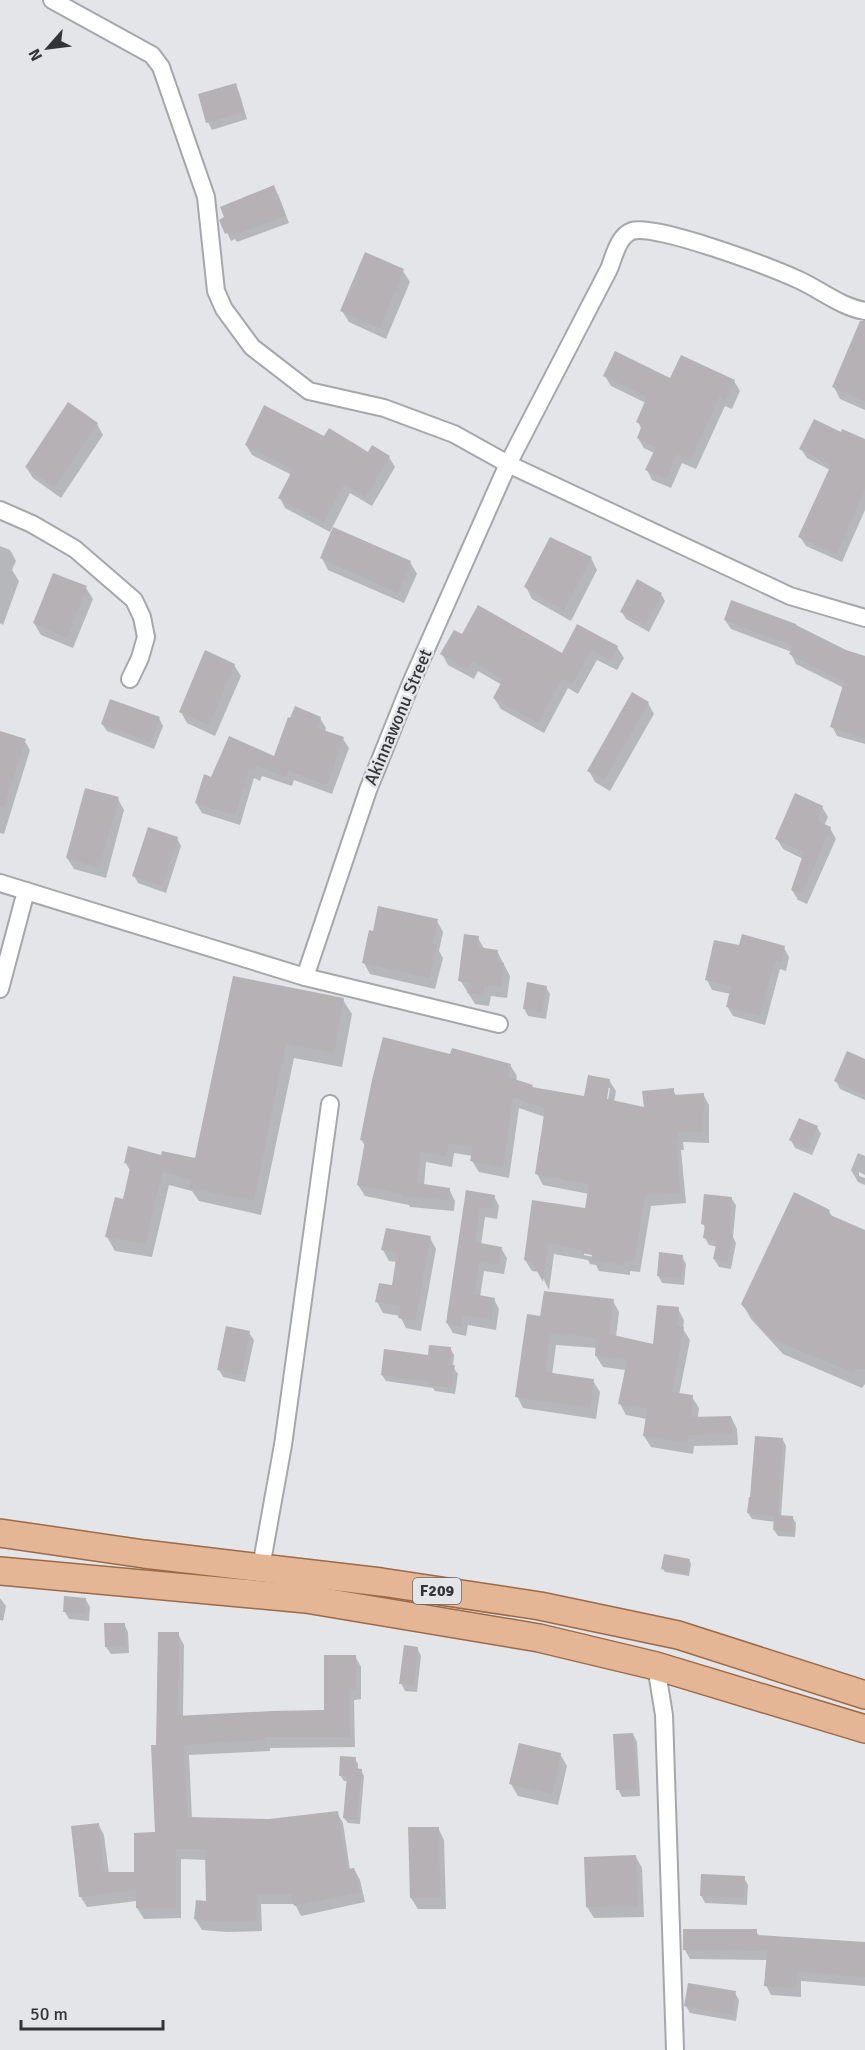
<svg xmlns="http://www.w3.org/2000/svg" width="865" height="2050" font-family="Signika,sans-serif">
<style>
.shadow{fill:#0003;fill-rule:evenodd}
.building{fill:#b6b1b4}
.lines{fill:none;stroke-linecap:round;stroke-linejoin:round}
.minor-casing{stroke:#a6a7ac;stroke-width:20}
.primary-casing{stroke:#9c6a46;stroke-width:30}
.minor{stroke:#fff;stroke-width:16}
.primary{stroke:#e5b695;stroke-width:27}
.labels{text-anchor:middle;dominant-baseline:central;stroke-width:5;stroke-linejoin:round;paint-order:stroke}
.shield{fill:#e3e5e9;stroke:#686a6c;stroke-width:1.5}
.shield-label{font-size:16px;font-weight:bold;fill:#343537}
.street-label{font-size:18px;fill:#343537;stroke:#e3e5e9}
</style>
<rect width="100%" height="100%" fill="#e3e5e9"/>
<g class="shadow">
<polygon points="235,85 239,92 247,119 212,130 208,122"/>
<polygon points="278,194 289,223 237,242 235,239 231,241 221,220"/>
<polygon points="365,254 403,271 410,282 386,339 349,322 342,311"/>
<polygon points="865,338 865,410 840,399 834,387"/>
<polygon points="605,376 734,381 740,391 732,409 725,406 696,469 682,463 671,488 652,480 647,470 654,453 644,448 638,438 642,430 638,422 646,403 611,386"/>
<polygon points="97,424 103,435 61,498 33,478 26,467"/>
<polygon points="842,434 865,441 865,510 842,562 806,546 800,537 830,470 807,458 801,449"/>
<polygon points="325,438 368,454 389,457 395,467 372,506 350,493 330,532 285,508 280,498 292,475 252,455 246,445"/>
<polygon points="0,546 10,550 16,561 12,570 19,581 3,625 0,623"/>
<polygon points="322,558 410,562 417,574 404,603 328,570"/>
<polygon points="591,558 597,570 571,621 532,599 526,587"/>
<polygon points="54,575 86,588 93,599 73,648 41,635 34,623"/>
<polygon points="661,594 665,601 649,632 626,619 622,612"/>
<polygon points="725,620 865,658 865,744 837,736 832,726 844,688 796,664 791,654 792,652 731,629"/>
<polygon points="578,626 617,647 624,658 617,670 597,660 578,694 568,688 544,733 501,709 494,698 502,685 478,671 474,679 448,665 442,654 563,655"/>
<polygon points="234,665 241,676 215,736 187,723 181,712"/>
<polygon points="648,703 654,714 610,791 595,782 589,771"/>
<polygon points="159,718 163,726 154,749 107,731 102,724"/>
<polygon points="320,718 326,728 325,732 343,739 349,748 332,794 294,780 292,786 262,776 260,781 254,778 240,825 202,813 196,803 212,778 274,758"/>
<polygon points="0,732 24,740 30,750 4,834 0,833"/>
<polygon points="118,799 124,810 106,878 74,869 67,858"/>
<polygon points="822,807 828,817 824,826 830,828 836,839 807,904 798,900 792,890 803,859 783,849 777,839"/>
<polygon points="177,838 181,846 166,893 138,883 134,876"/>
<polygon points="437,921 443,932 439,951 443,958 435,989 370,974 364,963"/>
<polygon points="478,938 485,950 497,951 510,976 507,998 491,996 489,1006 475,1004 460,980"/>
<polygon points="740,947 784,948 789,957 786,971 780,969 765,1025 733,1016 727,1006 731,994 712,990 707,980"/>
<polygon points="234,978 343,1000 352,1014 342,1067 294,1058 261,1215 199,1201 192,1191 169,1185 152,1257 115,1251 107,1237 124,1201 131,1172 125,1162 196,1160"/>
<polygon points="546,987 550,994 546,1019 528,1016 524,1008"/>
<path d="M451,1056l59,9 7,11 -1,5 16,5 1,3 52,9 24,-18 7,11 -2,11 31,7 28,-19 4,7 26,-3 6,11v38l-26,-1 1,8h-3l5,53 -35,3 -11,66 -10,-1v4l-31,-4 -3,-6 -6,-1 -2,-4 -34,-6 -5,36 -9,-18 -8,-1 -7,-11 61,-50 3,-16 -46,-9 -6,-11 8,-57 -26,-9 -10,70 -30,-6 -7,-11 1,-5 -19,-3 -2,14 -26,-5 -2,24 25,3 6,12 -1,10 -44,-4 -1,-2 -44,-9 -7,-11 7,-39 -4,-7zM607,1088h3l-3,18h-3zM584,1252l15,6 -15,-3z"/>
<polygon points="865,1060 865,1100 840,1089 836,1081"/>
<polygon points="817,1127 821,1134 812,1155 795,1148 791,1140"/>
<polygon points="858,1153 865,1156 865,1175 859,1172 859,1176 865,1178 865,1185 858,1182 851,1170"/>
<polygon points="467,1192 494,1196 499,1206 497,1219 485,1217 481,1245 501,1248 507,1258 504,1274 484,1271 480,1297 494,1299 499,1309 496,1330 468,1325 466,1336 453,1333 447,1323"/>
<polygon points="731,1198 736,1205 733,1237 736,1243 731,1269 719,1267 714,1259 717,1247 709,1245 705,1238 706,1229 703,1224"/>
<polygon points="829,1211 833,1218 865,1232 865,1384 862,1388 783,1354 751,1319 742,1303"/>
<polygon points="430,1238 436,1249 421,1331 406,1328 400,1316 383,1313 377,1302 393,1287 397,1262 389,1261 383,1250"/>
<polygon points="682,1256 686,1264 684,1285 662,1283 658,1275"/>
<polygon points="613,1301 619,1312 616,1337 655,1345 678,1309 684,1320 683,1329 690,1340 679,1395 692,1397 699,1408 698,1418 731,1417 737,1429 738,1445 694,1446 693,1454 651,1447 644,1436 647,1419 626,1415 620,1404 626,1370 603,1367 596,1356 597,1348 556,1345 552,1375 593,1381 600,1392 596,1419 523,1408 517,1396 542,1318"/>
<polygon points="249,1333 254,1340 245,1382 223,1377 219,1370"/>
<polygon points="450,1348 454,1355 453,1367 458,1374 455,1394 435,1391 433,1388 386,1381 382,1375"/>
<polygon points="783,1440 786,1446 781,1516 792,1517 796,1523 795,1537 778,1536 774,1530 775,1522 752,1519 748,1513"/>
<polygon points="689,1560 691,1564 689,1576 665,1572 663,1569"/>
<polygon points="0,1598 6,1606 3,1621 0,1620"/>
<polygon points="86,1600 90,1607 89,1621 69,1619 65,1612"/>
<polygon points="124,1624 128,1632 129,1653 111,1654 106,1647"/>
<polygon points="178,1634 184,1645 183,1717 326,1712 355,1656 361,1667 361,1699 354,1700 355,1747 270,1748 270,1751 189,1755 192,1819 269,1821 337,1813 343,1823 350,1870 354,1869 360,1880 365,1902 301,1916 295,1904 261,1904 262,1931 227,1932 202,1930 195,1919 208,1903 207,1860 181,1859 181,1918 144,1919 137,1908 137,1901 87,1907 80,1896 98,1824 104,1835 109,1874 135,1874 156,1834 157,1747"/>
<polygon points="417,1648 421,1656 417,1692 405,1691 401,1683"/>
<polygon points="633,1734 637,1742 640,1796 622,1797 618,1789"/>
<polygon points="560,1754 567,1766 558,1805 518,1796 511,1784"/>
<polygon points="355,1759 358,1764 358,1770 361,1770 364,1776 360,1824 348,1823 344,1818 348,1781 344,1781 340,1775"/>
<polygon points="438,1828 444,1840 446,1909 418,1909 411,1898"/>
<polygon points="636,1857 642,1868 644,1917 594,1918 587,1907"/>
<polygon points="744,1878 748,1885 747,1905 705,1903 701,1895"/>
<polygon points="756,1931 759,1936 865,1944 865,1986 801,1981 801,1997 771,1995 766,1985 768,1960 690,1959 685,1950"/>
<polygon points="735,1993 739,2000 736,2021 690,2013 686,2006"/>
</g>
<g class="building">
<polygon points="236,83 244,112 206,123 198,94"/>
<polygon points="274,185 286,216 232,236 230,232 225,234 219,220 224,217 220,207"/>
<polygon points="365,252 404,269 380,328 340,311"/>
<polygon points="860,321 865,321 865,402 832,387"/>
<polygon points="615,351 670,378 681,355 735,380 726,400 719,397 690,460 677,454 666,479 645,470 656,447 637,438 642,425 636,422 647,397 603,376"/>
<polygon points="68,402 98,423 54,487 25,467"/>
<polygon points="264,405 324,436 329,428 368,452 372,445 390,456 366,497 344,484 324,522 278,498 293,469 245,445"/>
<polygon points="814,419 841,432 842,429 865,439 865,489 837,554 798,537 831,465 799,449"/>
<polygon points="333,527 411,561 398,593 320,558"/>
<polygon points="550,537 592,557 564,610 524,587"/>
<polygon points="53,573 87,586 67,638 33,623"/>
<polygon points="637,579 662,593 645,625 620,612"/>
<polygon points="731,600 796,624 796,625 846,650 865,656 865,738 830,727 844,682 789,654 793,646 724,620"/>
<polygon points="478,605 562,653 577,624 618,646 611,660 591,650 572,684 562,678 538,723 493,698 503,679 472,661 467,669 440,654 454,630 462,634"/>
<polygon points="205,650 235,664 209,725 179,712"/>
<polygon points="632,692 649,702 604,780 587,771"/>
<polygon points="110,699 160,717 150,742 101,724"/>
<polygon points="295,706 321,717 317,728 344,737 327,785 288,771 286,777 256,766 254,771 249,769 235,815 195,803 204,774 211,777 229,736 274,756 288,717 290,718"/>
<polygon points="0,731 26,739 4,807 0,806"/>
<polygon points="85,788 119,797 99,868 66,858"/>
<polygon points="795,793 823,806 817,821 831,827 802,894 791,890 804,852 775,839"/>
<polygon points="148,827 178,837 162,886 132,876"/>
<polygon points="378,906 438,919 432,944 437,945 429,978 362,963 369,930 373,931"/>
<polygon points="464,934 479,936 478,947 498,950 497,962 504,963 501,987 485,985 483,995 467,993 469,983 458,981"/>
<polygon points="742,934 785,946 781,962 775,960 760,1016 726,1007 731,986 705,980 714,940 739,945"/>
<polygon points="233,976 344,998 334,1053 286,1044 254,1201 189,1188 191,1179 162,1172 145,1244 105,1237 115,1197 123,1199 131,1164 124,1163 128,1146 161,1155 162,1151 195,1158"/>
<polygon points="527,982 547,986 542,1012 523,1009"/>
<polygon points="383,1037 450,1054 452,1048 511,1064 508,1077 533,1085 532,1087 584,1096 588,1075 610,1079 607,1099 644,1107 642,1091 674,1088 674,1095 704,1093 703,1132 678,1132 678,1139 676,1139 680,1193 645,1195 634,1262 624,1260 624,1265 591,1260 592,1255 582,1253 583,1250 548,1243 543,1282 532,1262 524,1260 532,1200 585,1208 589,1184 535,1174 545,1108 513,1098 503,1168 470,1161 473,1147 449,1143 446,1156 420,1151 417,1183 450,1188 448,1200 402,1196 402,1194 357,1185 365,1141 360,1140 372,1080"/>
<polygon points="847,1051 865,1059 865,1095 834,1081"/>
<polygon points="799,1118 818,1126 808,1149 789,1140"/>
<polygon points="466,1190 495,1195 492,1209 480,1207 475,1242 502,1247 499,1265 479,1262 474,1294 495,1298 491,1320 463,1315 461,1327 446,1323"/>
<polygon points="794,1192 830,1210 828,1214 865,1230 865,1369 855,1369 854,1373 772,1339 741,1304"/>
<polygon points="704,1194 732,1197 729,1234 733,1234 727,1262 713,1259 717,1241 703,1238 705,1225 701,1224"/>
<polygon points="386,1228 431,1236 415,1321 398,1318 401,1306 375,1302 379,1283 392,1285 397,1253 381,1250"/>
<polygon points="659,1252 683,1255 681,1278 657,1276"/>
<polygon points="544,1291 614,1299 609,1334 653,1344 657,1305 679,1307 677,1326 684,1327 672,1392 693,1395 691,1417 731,1416 732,1434 688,1435 687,1443 643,1436 647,1409 618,1404 627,1360 595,1356 596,1338 566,1334 566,1336 550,1334 545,1372 594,1379 590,1408 515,1397 527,1314 540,1316"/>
<polygon points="226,1326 250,1331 241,1375 217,1370"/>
<polygon points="429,1345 451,1347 450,1365 455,1365 451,1388 430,1385 430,1382 381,1375 384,1349 428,1355"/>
<polygon points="755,1436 783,1438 778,1515 793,1516 792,1532 773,1530 774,1516 747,1513 749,1497 750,1497"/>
<polygon points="664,1554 690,1559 687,1574 661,1569"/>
<polygon points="64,1596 86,1598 85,1614 63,1612"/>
<polygon points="104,1623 125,1623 125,1646 105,1647"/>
<polygon points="158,1632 179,1632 177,1716 272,1711 324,1710 324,1655 356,1655 356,1689 349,1689 350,1737 265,1737 265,1740 184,1745 187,1817 269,1819 338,1811 347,1869 354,1868 360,1892 294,1906 291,1894 256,1894 257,1921 220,1922 194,1919 196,1900 206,1901 205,1849 176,1849 176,1908 136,1908 136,1890 79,1897 71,1826 99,1823 104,1872 134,1872 134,1833 155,1832 151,1745 156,1745"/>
<polygon points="404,1645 418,1647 414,1685 399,1684"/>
<polygon points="633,1733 637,1789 616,1790 613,1734"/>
<polygon points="519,1743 561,1753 552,1794 509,1784"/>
<polygon points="340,1756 356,1757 355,1768 362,1769 357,1819 343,1818 347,1776 339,1776"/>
<polygon points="408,1827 439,1827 440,1898 410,1898"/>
<polygon points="636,1855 638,1906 586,1907 584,1857"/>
<polygon points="701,1874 745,1876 744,1898 700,1896"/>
<polygon points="683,1929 757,1929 757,1935 865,1942 865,1977 797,1972 796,1988 764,1986 767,1951 683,1950"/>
<polygon points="688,1983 736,1991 732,2015 684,2006"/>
</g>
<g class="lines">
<g class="minor-casing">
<g id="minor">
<polyline points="52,0 152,55 161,67 206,197 216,291 224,309 252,347 309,391 384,408 454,434 508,464 790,596 865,618"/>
<polyline points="0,510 32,524 75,549 134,600 142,617 146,637 140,658 130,679"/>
<polyline points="0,883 305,977 499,1024"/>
<path d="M305,977l63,-187 43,-107 97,-219 101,-195c5,-12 9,-33 23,-38 23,-8 141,37 167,49 22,10 42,27 66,31"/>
<polyline points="0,989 26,891"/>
<polyline points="261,1567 283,1445 330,1104"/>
<polyline points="656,1666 664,1715 675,2050"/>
</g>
</g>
<g class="primary-casing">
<g id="primary">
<polyline points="0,1533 144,1554 381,1582 540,1606 678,1635 865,1695"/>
<polyline points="0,1571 306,1599 539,1638 656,1666 865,1729"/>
</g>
</g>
<use href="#minor" class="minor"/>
<use href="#primary" class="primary"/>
</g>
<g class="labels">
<rect class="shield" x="413" y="1578" width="48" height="26" rx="4.5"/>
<g class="shield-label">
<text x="437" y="1591">F209</text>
</g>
<g class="street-label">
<text transform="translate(398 717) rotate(-67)">Akinnawonu Street</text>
</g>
</g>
<g transform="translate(48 48) rotate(242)" stroke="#e3e5e9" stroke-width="4.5" paint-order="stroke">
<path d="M0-4.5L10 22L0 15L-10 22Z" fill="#343537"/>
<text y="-9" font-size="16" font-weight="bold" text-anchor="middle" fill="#343537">N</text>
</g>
<path d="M21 2020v9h142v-9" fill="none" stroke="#343537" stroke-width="3"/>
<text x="30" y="2020" font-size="18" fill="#343537" stroke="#e3e5e9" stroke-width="4.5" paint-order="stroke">50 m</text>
</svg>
